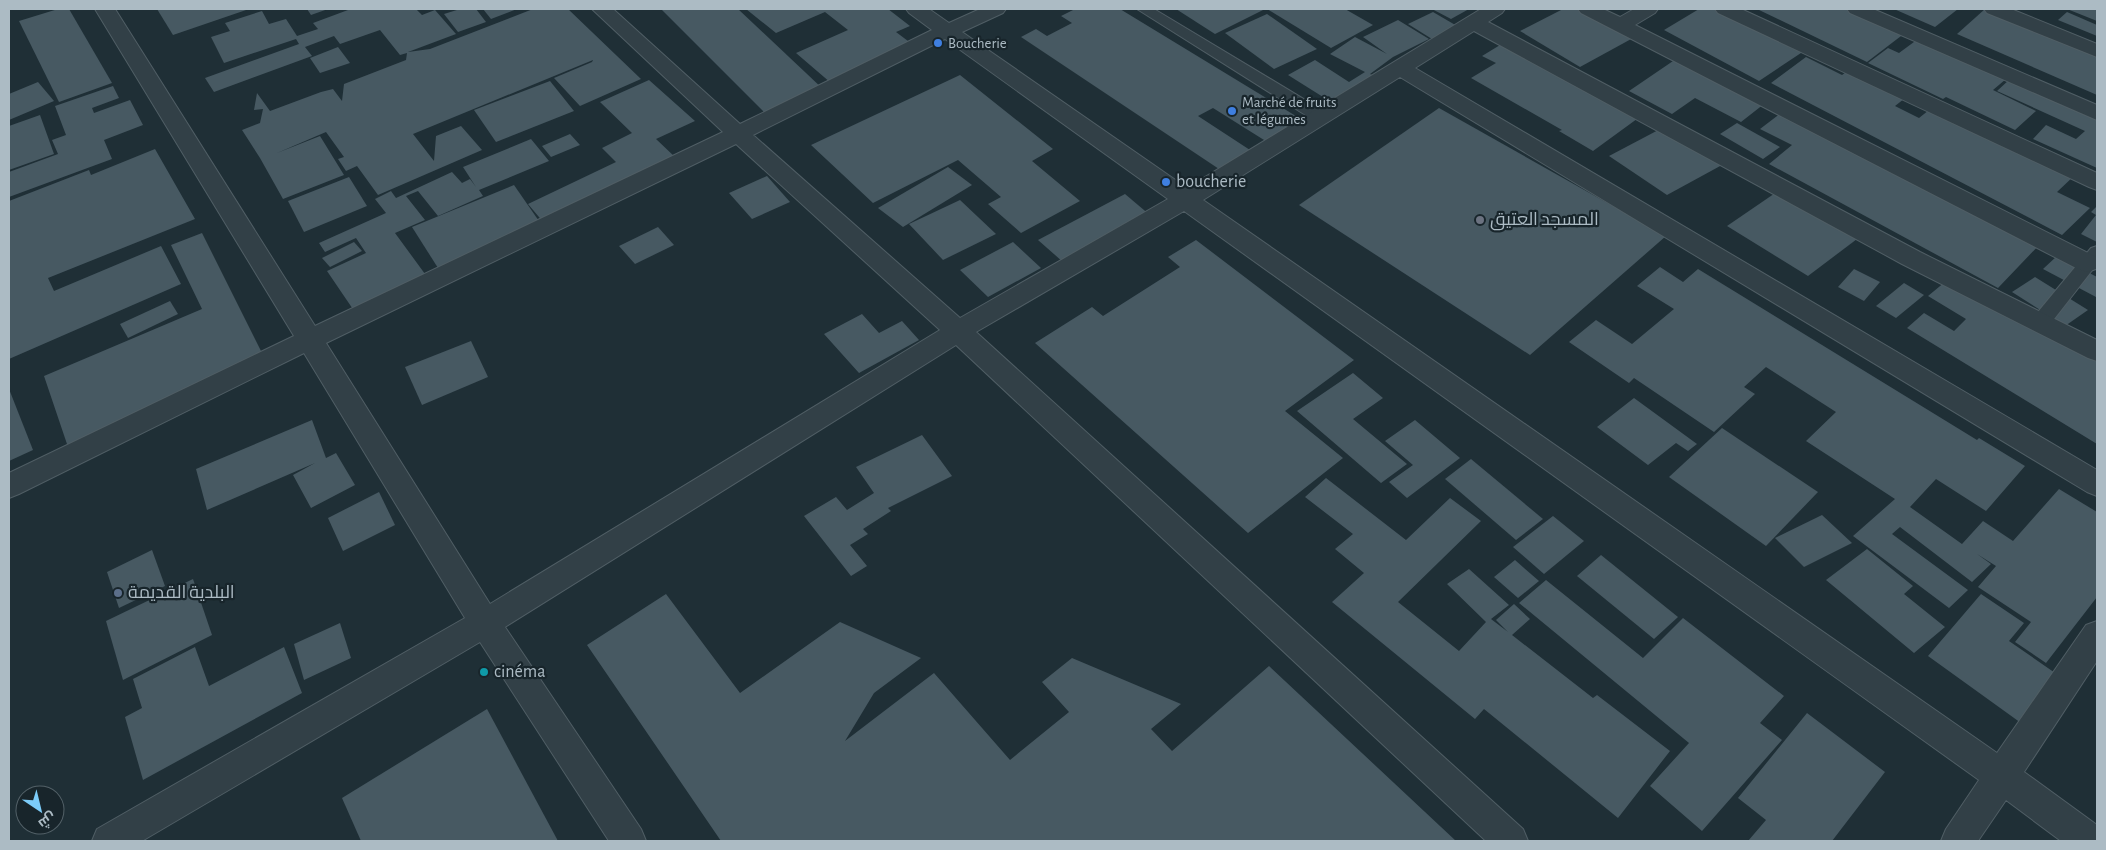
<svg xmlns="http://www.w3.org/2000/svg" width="2106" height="850" font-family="'Alegreya Sans',Cairo,sans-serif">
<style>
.building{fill:#475962}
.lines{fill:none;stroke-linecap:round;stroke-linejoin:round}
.service-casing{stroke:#505e65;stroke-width:2}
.minor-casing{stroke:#505e65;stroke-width:2}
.service{fill:#324047;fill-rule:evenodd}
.minor{fill:#324047;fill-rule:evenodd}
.shop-dot{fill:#3f7fe0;stroke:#18252b;stroke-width:2}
.worship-dot{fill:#6b7280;stroke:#18252b;stroke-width:2}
.service-dot{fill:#5c6f8a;stroke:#18252b;stroke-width:2}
.culture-dot{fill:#0f9aa8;stroke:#18252b;stroke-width:2}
.labels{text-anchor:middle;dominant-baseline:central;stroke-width:4.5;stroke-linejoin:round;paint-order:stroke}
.far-poi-label{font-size:15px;fill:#acbbc4;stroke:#18252b;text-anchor:start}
.poi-label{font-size:18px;fill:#acbbc4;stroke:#18252b;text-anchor:start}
</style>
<rect width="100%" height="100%" fill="#1f2f36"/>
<g class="building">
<polygon points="58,9 69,9 112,83 59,102 19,21"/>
<polygon points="157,9 249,9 173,35"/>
<polygon points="307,9 328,9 311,15"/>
<polygon points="347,9 416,9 422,15 435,10 456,34 408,52 430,49 533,9 568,9 641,79 580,106 554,78 592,62 593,60 413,134 434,161 436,136 461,126 482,150 378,195 357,166 346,171 338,159 344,157 326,132 277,153 320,136 344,175 283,199 260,158 242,130 260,123 263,109 254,110 257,93 270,111 321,92 333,89 342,101 344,84 406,60 407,53 400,55 380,30 340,44 334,36 305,47 312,56 214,92 205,78 299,44 296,39 224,63 211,37 230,31 225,23 262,11 269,24 286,19 297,36 318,29 313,23 348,10"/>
<polygon points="460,9 476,9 486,22 458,32 444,14"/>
<polygon points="483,9 517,9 491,19"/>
<polygon points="661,9 738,9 824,90 767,115"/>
<polygon points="746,9 888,9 910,26 896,32 912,44 831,83 796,53 848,30 825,12 776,33"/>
<polygon points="1075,9 1120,9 1309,124 1275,147 1213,108 1198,116 1250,150 1219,169 1021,37 1036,29 1047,36 1072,23 1061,16"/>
<polygon points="1176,9 1265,9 1215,34"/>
<polygon points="1267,9 1345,9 1373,25 1331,48"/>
<polygon points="1432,9 1469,9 1451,19"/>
<polygon points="1563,9 1580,9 1633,38 1580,67 1520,31"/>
<polygon points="1699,9 1736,9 1732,12 1807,49 1759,81 1664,30"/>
<polygon points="1757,9 1852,9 1905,33 1867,62"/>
<polygon points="1894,9 1958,9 1935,27"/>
<polygon points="1985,9 2097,54 2097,95 1957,34"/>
<polygon points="2067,9 2097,9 2097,21"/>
<polygon points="1433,12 1457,26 1432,39 1408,24"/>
<polygon points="2067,12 2097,25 2097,36 2058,20"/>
<polygon points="1267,14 1317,49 1274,69 1225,33"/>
<polygon points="1398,20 1429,39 1393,57 1370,74 1375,76 1331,102 1288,75 1315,60 1349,82 1365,72 1330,54 1355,37 1387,54 1363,37"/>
<polygon points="1918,39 2006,79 1993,90 2036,111 2015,130 1946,97 1943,99 1868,63 1888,48 1899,53"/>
<polygon points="1505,42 1641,116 1593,151 1559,131 1562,130 1471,78 1496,63 1482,56"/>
<polygon points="338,47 350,63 320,73 310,58"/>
<polygon points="1806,57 1842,75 1852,68 1909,95 1895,106 1919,118 1934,106 2075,175 2057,192 2090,208 2062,235 1771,83"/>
<polygon points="1676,59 1764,104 1741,122 1695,98 1672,114 1629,91"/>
<polygon points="960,75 1053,149 1032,161 1080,201 1021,233 988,204 1001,197 958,160 873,203 811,145"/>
<polygon points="2010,79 2097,118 2097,168 2033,139 2046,125 2076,139 2085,131 1997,91"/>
<polygon points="649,80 695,121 656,139 676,158 544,223 528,204 616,162 602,148 632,133 600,102"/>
<polygon points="550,81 574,111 496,142 474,110"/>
<polygon points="38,82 54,101 9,120 9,94"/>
<polygon points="113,86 119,98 92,108 94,113 130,100 143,125 104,140 112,159 9,197 9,172 58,154 52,140 66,135 55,106"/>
<polygon points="1439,108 1666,236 1530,355 1299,205"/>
<polygon points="1781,113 2040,244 1998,288 1769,164 1792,145 1760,129"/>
<polygon points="40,115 54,154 9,170 9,126"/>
<polygon points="1737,123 1780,147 1763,159 1720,134"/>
<polygon points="1664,127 1722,165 1667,195 1609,156"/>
<polygon points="570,134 580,145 551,157 542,146"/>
<polygon points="531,139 549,161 479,190 483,196 438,216 418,191 406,196 425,220 395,233 436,289 363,324 327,271 366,253 356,238 325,252 319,243 386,213 375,199 391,191 396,198 452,172 462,183 470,179 476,187 463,167"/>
<polygon points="155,149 195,219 48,278 54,291 161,246 181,284 9,359 9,201 89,170 91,175"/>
<polygon points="948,167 972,185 903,227 878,208"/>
<polygon points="767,176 790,202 752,219 729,193"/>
<polygon points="349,177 367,206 304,232 288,201"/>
<polygon points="514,185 541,224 438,268 412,227"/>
<polygon points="1781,189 1861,236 1808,276 1727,226"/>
<polygon points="1125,194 1151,216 1063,262 1038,240"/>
<polygon points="960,200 996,234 943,260 909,224"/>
<polygon points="2097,206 2097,242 2081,234 2096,215 2091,212"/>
<polygon points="658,227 674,245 635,264 619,246"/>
<polygon points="202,233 265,359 68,447 44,376 202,309 171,245"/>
<polygon points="1196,240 1354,360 1285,411 1343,458 1248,533 1035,343 1092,307 1103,316 1180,267 1168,257"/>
<polygon points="354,242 362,251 330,267 322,258"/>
<polygon points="1013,242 1041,268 988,297 960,270"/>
<polygon points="2057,256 2097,277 2097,295 2096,297 2043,269"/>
<polygon points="1660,267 1683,282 1698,269 1977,440 1979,438 2025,466 1986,511 1936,479 1910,507 1962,544 1983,521 2013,541 2059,489 2097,512 2097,597 2046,663 2015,642 2031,622 1978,587 1996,566 1977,554 1991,564 1972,582 1900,527 1892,534 1968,590 1949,608 1853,536 1895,499 1806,441 1836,412 1766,367 1744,387 1755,394 1714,432 1634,378 1629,383 1569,342 1596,320 1632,344 1674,309 1637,286"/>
<polygon points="1854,269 1880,282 1864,301 1838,287"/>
<polygon points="1951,277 2097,362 2097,444 1907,328 1924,313 1954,331 1966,319 1928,296"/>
<polygon points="2035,277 2088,310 2065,326 2012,292"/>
<polygon points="1904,283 1924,295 1896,318 1876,306"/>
<polygon points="170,301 178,314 128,338 120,324"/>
<polygon points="862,314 879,333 902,321 919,340 859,373 824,334"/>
<polygon points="471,341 488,377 422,405 405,367"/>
<polygon points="1353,373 1383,398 1353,419 1407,464 1381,483 1297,411"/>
<polygon points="9,389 33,450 9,461"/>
<polygon points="1634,398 1697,444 1688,451 1676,443 1648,465 1597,427"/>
<polygon points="312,420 326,458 336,453 355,485 311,508 293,475 315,463 207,510 196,469"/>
<polygon points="1415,420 1460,458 1407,498 1389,482 1413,465 1385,441"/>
<polygon points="1722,428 1818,492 1766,546 1669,477"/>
<polygon points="922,435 952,476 888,508 891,511 863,529 868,534 850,545 867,566 851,576 804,516 836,497 847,510 874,493 856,467"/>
<polygon points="1471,459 1543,519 1516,540 1445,479"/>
<polygon points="1326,478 1406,540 1450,498 1481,521 1398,602 1459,651 1486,622 1447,584 1469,569 1509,605 1491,619 1508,632 1496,620 1514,604 1530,619 1512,635 1593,698 1597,695 1670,751 1618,818 1484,709 1475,719 1332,602 1364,573 1335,549 1353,534 1305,497"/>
<polygon points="379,492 395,525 343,551 328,518"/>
<polygon points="1822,515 1852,543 1804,567 1775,538"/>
<polygon points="1553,516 1584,541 1544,574 1513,547"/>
<polygon points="1867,549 1913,586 1904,594 1945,627 1914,653 1826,580"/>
<polygon points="152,550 165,586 119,608 107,572"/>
<polygon points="1601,555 1678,617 1654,639 1577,576"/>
<polygon points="1515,560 1539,581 1518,598 1494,577"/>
<polygon points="193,579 212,635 123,680 106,621"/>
<polygon points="1546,580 1643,658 1683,618 1784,696 1760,723 1782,740 1702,831 1650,786 1689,743 1519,603"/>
<polygon points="666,594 740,693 840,622 921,658 874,693 845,741 934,673 1010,760 1069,712 1042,682 1072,658 1181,704 1151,729 1172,751 1269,666 1456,841 721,841 587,645"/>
<polygon points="1981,594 2024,623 2009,641 2058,675 2021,723 1928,656"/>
<polygon points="340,623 351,658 304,680 294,644"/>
<polygon points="195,647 209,686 284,647 302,693 143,780 125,717 142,708 133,679"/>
<polygon points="487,709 558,841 361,841 342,798"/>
<polygon points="1807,713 1885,772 1832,841 1748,841 1766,820 1738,798"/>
</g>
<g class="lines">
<g class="service-casing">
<g id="service">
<polygon points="1137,9 1154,9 1327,113 1329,117 1327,121 1315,121"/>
<polygon points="2097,246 2097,264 2047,328 2040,330 2033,328 2031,323 2033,318 2091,248"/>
</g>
</g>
<g class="minor-casing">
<g id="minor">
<path d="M95,9h20l200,317 408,-194 -131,-123h21l127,115 192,-94 -23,-17 -3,-4h23l20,14 31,-14h26l-3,4 -41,19 225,156 294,-179h24l-3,4 -14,9 432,230 177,88v21l-9,-3 -186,-94 -428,-233 -59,37 682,402v26l-10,-4 -687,-415 -197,123 794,553 89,-128 11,-4v40l-73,111 73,53v16h-36l-55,-41 -28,41h-37l5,-12 33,-49 -795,-569 -208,121 547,497 5,12h-42l-530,-496 -451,282 136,202 5,12h-37l-129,-199 -338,199h-50l5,-12 368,-211 -161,-265 -285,141 -10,4v-25l285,-137zM945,39l223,160 -208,119 -207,-183zM736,144l204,186 -450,274 -164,-261z"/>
<polygon points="1578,9 1603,9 1620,17 1634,9 1658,9 1655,13 1635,25 2096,257 2097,260 2096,269 2087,272 2078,269 1581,13"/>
<polygon points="1715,9 1741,9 2097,173 2097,190 2089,187 1718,13"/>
<polygon points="1847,9 1873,9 2097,105 2097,120 1850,13"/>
<polygon points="1984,9 2011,9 2097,44 2097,57 1987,13"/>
</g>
</g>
<use href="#service" class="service"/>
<use href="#minor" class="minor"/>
</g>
<g class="shop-dot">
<circle cx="938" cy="43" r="5"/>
<circle cx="1232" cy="111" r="5"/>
<circle cx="1166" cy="182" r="5"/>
</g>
<circle class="worship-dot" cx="1480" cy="220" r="5"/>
<circle class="service-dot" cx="118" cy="593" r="5"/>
<circle class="culture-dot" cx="484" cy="672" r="5"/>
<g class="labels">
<g class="far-poi-label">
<text x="948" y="43">Boucherie</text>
<text x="1242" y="102">Marché de fruits<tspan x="1242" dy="17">et légumes</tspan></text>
</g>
<g class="poi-label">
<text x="1176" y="182">boucherie</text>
<text x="1490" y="220">المسجد العتيق</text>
<text x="128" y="593">البلدية القديمة</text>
<text x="494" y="672">cinéma</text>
</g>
</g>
<rect width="2106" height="850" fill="none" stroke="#acbbc4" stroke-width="20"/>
<g transform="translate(40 810) rotate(145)"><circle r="24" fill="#18252b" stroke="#536168"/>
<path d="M0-4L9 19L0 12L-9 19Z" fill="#7cccf9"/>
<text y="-8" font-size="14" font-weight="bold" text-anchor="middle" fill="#acbbc4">ش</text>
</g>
</svg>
